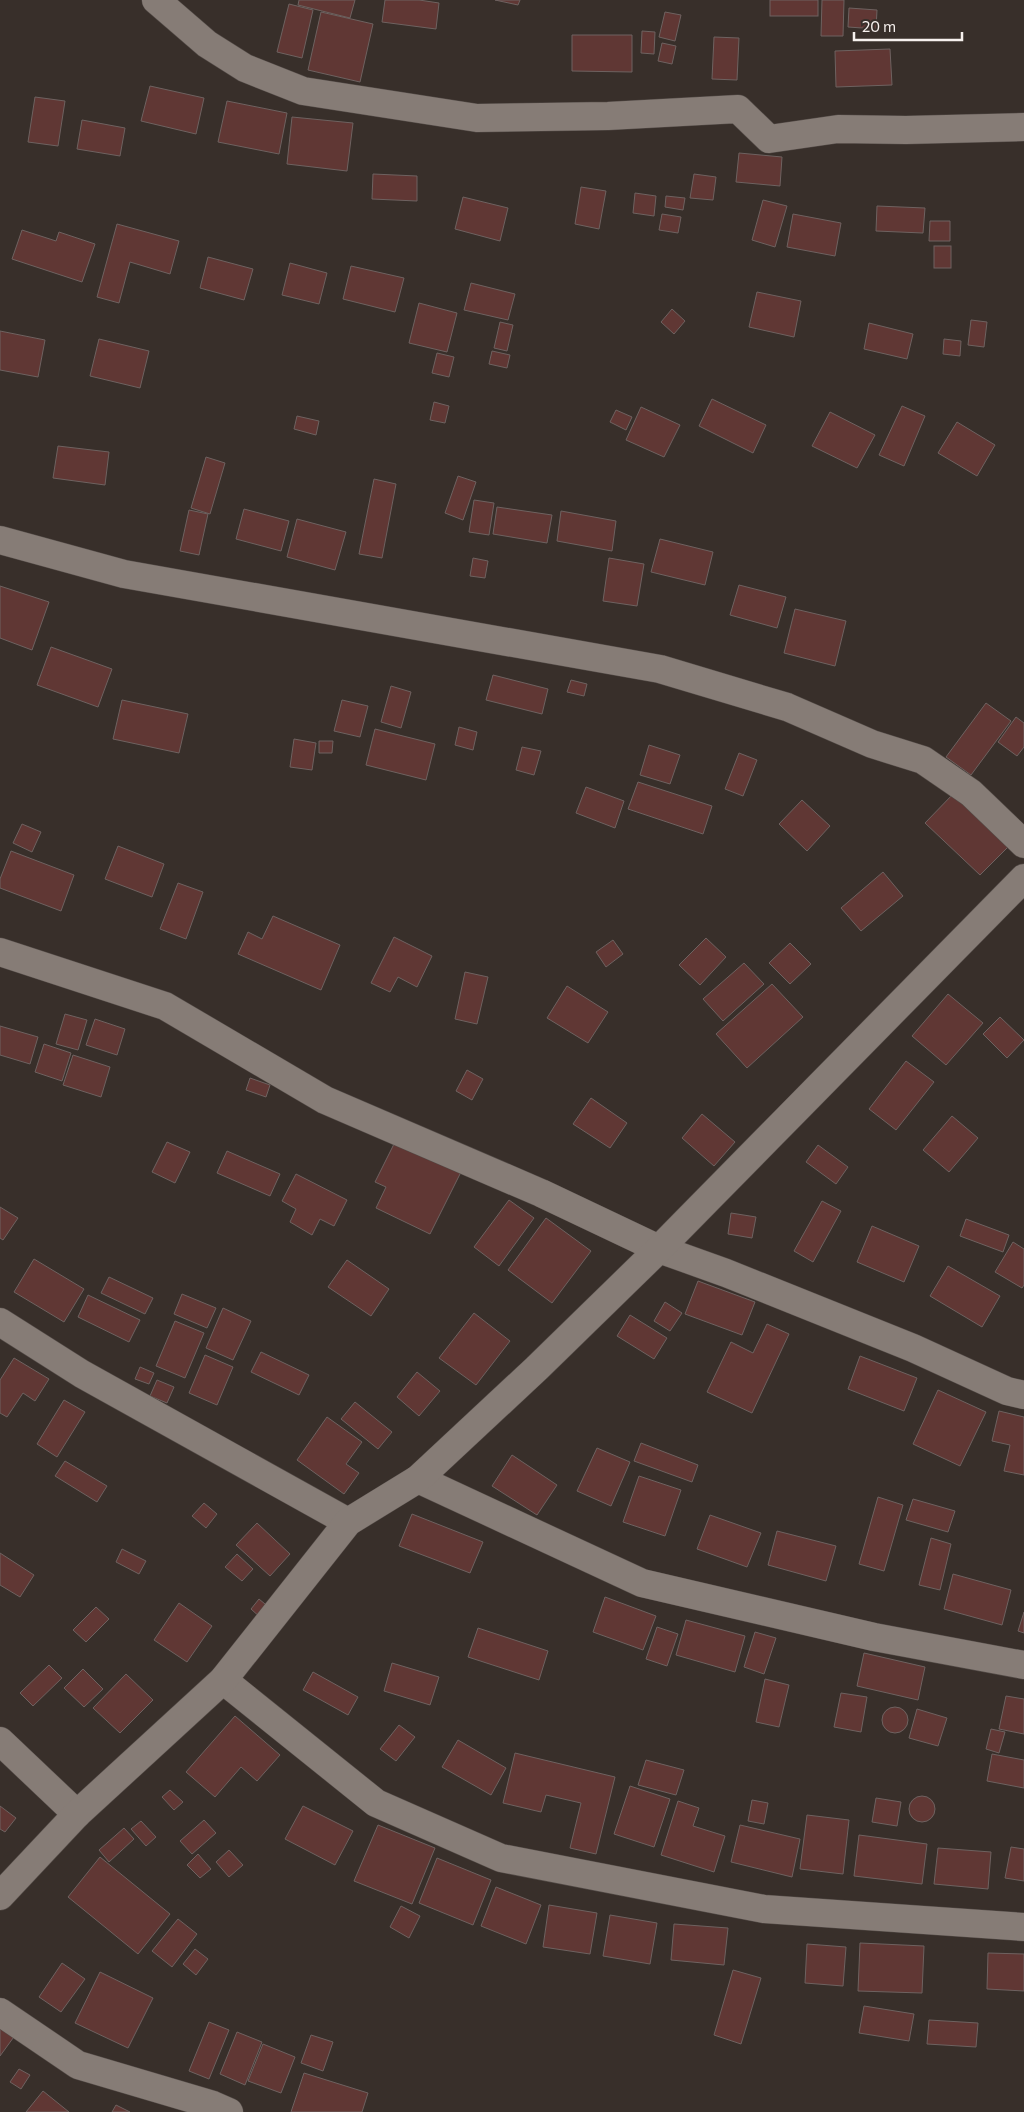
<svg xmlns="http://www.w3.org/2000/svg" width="1024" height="2112" font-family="Commissioner,sans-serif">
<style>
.building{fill:#603734;stroke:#6e6260}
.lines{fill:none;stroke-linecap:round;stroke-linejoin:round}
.street-casing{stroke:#534b47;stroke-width:29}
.street{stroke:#867c76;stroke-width:28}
</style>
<rect width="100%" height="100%" fill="#382f2a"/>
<g class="building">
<polygon points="299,0 355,0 350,18 298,5"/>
<polygon points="385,0 419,0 439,3 436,29 382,22"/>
<polygon points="495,0 520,0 518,5"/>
<rect x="770" y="0" width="48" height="16"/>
<polygon points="822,0 844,0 843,36 821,36"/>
<polygon points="289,4 313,10 302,58 277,52"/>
<polygon points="849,8 877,10 876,29 848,27"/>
<polygon points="321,12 373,24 360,82 308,70"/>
<polygon points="665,12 681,15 675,41 659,37"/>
<polygon points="642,31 655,32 654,54 641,53"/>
<polygon points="572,35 632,35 632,72 572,71"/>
<polygon points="714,37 739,38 737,80 712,79"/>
<polygon points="662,43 676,46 672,64 658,61"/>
<polygon points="890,49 892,85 836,87 835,51"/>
<polygon points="150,86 204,98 196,134 141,121"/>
<polygon points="35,97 65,101 58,146 28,142"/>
<polygon points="227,101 287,113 279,154 218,142"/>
<polygon points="292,117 353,123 347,171 287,164"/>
<polygon points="82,120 125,128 120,156 77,149"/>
<polygon points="739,153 782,157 780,186 736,182"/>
<polygon points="373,174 417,176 417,201 372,199"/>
<polygon points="694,174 716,177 713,200 690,198"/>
<polygon points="581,187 606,191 599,229 575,224"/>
<polygon points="635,193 656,196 654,216 633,213"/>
<polygon points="666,196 685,198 683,210 665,207"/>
<polygon points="463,197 508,208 500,241 455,229"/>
<polygon points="763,200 787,206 775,247 752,240"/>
<polygon points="877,206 925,208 923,233 876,231"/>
<polygon points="662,214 681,217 678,233 659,230"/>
<polygon points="793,214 841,223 835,256 787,247"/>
<polygon points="930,221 950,221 950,241 929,241"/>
<polygon points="117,224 179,241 170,274 130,262 119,303 97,297"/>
<polygon points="22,230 56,241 59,232 95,244 82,282 12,259"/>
<rect x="934" y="246" width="17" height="22"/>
<polygon points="208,257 253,269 244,300 200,288"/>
<polygon points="290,263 327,273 319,304 282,295"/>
<polygon points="351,266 404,278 395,312 343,299"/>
<polygon points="471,283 515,294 508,320 464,310"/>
<polygon points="757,292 801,301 794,337 749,327"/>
<polygon points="419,303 457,313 447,352 409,343"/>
<polygon points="672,309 685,321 674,334 661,322"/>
<polygon points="971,320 987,322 984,347 968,345"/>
<polygon points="500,322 513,325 507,351 494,348"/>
<polygon points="869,323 913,334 907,359 864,349"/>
<polygon points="0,331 45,340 38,377 0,370"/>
<polygon points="99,339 149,351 140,388 90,376"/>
<polygon points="944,339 961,341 960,356 943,354"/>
<polygon points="492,351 510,355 507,368 489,364"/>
<polygon points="437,353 454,357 449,377 432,373"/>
<polygon points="712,399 766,425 753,453 699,426"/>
<polygon points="434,402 449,406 445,423 430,420"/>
<polygon points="902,406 925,416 904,466 879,455"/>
<polygon points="641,407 680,425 664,457 626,440"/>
<polygon points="616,410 632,417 626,430 610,422"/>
<polygon points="830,412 875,435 857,468 812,446"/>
<polygon points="297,416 319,421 316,435 294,429"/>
<polygon points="957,422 995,445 977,476 938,453"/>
<polygon points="58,446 109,452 105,485 53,478"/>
<polygon points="206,457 225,463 210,514 191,508"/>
<polygon points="458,476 476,482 463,520 445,513"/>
<polygon points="374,479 396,484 382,558 359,554"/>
<polygon points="474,500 494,503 489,535 469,532"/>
<polygon points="497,507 552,515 547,543 493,534"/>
<polygon points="244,509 289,521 281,551 236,539"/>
<polygon points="189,510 208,514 199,555 180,551"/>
<polygon points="561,511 616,521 612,551 557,541"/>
<polygon points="297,519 346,532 335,570 287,557"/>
<polygon points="660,539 713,552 705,585 651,572"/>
<polygon points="473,558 488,561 485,578 470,576"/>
<polygon points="609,558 644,564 637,606 603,601"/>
<polygon points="739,585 786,597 777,628 730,615"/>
<polygon points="0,586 49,602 32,650 0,638"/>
<polygon points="795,609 846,621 835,666 784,653"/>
<polygon points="51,647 112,669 98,707 37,685"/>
<polygon points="493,675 548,689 542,714 486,700"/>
<polygon points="571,680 587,684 584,696 567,692"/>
<polygon points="391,686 411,692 401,728 381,722"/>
<polygon points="122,700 188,714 179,753 113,739"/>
<polygon points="342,700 368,706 360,737 334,731"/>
<polygon points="986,703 1011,721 971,775 946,757"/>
<polygon points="1016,717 1024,723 1024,747 1017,756 998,742"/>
<polygon points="459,727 477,732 473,750 455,745"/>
<polygon points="375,729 435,744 426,780 366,765"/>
<polygon points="294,739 316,743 312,770 290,767"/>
<polygon points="319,741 333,741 332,753 319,753"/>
<polygon points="649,745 680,755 670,784 640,775"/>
<polygon points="522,747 541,751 534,775 516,770"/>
<polygon points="739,753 757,760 743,796 725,789"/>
<polygon points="638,782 712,806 703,834 628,809"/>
<polygon points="586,787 624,801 615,828 576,813"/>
<polygon points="955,792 1010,845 980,875 925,823"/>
<polygon points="802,800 830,826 807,851 779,824"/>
<polygon points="22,824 41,832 32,852 13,843"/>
<polygon points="118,846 164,864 152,897 105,879"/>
<polygon points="11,851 74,875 61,911 0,888 0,879"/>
<polygon points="883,872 903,896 861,931 841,908"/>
<polygon points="178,883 203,892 186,939 160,929"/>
<polygon points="273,916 340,945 321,990 238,954 248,932 262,939"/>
<polygon points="394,937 432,956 417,987 398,977 390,992 371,983"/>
<polygon points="706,938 726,957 700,985 679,965"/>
<polygon points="613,940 623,954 606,967 596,952"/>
<polygon points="790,943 811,964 790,984 769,963"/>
<polygon points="744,963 764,984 723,1021 703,999"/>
<polygon points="465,972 488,977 477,1024 455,1019"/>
<polygon points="772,984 803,1017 747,1068 716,1034"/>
<polygon points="567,986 608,1012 588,1043 547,1018"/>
<polygon points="948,994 983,1023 946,1065 912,1036"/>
<polygon points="65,1014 87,1020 78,1050 56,1044"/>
<polygon points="1000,1017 1024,1040 1007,1058 983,1034"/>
<polygon points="95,1019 125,1029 117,1055 86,1045"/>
<polygon points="0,1026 38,1037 30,1064 0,1055"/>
<polygon points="44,1044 71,1053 62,1081 35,1072"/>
<polygon points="73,1055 110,1067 101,1097 63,1085"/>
<polygon points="906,1061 934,1082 896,1130 869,1109"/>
<polygon points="467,1070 483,1079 472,1100 456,1091"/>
<polygon points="250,1078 270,1085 266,1097 246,1090"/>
<polygon points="591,1098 627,1123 610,1148 573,1124"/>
<polygon points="702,1114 735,1142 714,1166 682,1138"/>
<polygon points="952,1116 978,1138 949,1172 923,1150"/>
<polygon points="398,1136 463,1168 430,1234 376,1208 386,1187 375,1182"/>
<polygon points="167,1142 190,1152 175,1183 152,1172"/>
<polygon points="818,1145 848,1167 836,1184 806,1162"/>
<polygon points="227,1151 280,1174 270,1196 217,1173"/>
<polygon points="296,1174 347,1200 334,1226 320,1219 312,1235 290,1222 296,1209 282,1201"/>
<polygon points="509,1200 534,1218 499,1266 474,1247"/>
<polygon points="822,1201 841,1211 813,1262 794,1251"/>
<polygon points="0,1207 18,1218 3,1240 0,1238"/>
<polygon points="731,1213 756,1217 752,1238 728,1234"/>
<polygon points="546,1218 591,1251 552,1303 508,1270"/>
<polygon points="966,1219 1009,1235 1003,1252 960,1236"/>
<polygon points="872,1226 919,1246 904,1282 857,1262"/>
<polygon points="1013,1242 1024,1249 1024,1285 1022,1288 995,1272"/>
<polygon points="34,1259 84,1289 64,1322 14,1292"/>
<polygon points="347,1260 389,1289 371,1316 328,1287"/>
<polygon points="948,1266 1000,1296 982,1327 930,1296"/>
<polygon points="109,1277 153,1298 145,1314 101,1293"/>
<polygon points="698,1281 755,1302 742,1335 685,1314"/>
<polygon points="182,1294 216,1308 207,1328 174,1314"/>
<polygon points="88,1295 140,1320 129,1342 78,1317"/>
<polygon points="665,1302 682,1313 670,1331 654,1321"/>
<polygon points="223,1308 251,1321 233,1360 206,1348"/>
<polygon points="474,1313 510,1341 476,1385 439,1358"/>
<polygon points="630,1315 667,1338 654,1359 617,1336"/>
<polygon points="175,1321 204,1333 185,1378 156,1366"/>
<polygon points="767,1324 789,1334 752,1413 707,1392 731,1342 753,1353"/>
<polygon points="261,1352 309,1375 299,1395 251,1372"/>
<polygon points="205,1355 233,1367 217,1405 189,1393"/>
<polygon points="860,1356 917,1378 904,1411 848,1389"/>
<polygon points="14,1358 49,1379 35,1401 23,1393 7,1417 0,1413 0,1380"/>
<polygon points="140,1367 154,1373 149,1384 135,1379"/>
<polygon points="417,1372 440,1391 419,1416 397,1397"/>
<polygon points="157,1380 174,1387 167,1403 150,1396"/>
<polygon points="938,1390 986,1412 960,1466 913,1444"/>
<polygon points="64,1400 85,1412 57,1457 37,1444"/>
<polygon points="355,1402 392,1432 378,1449 341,1419"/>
<polygon points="999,1411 1024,1417 1024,1475 1004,1471 1010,1445 992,1441"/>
<polygon points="327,1417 362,1442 346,1464 359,1473 344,1494 297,1460"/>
<polygon points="641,1443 698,1465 692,1482 634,1461"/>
<polygon points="597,1448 630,1462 611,1506 577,1491"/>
<polygon points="512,1455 557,1485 537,1515 492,1486"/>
<polygon points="65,1461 107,1486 97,1502 55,1476"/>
<polygon points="639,1476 681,1490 665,1536 623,1522"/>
<polygon points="878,1497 903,1505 884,1571 859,1564"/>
<polygon points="913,1499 955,1511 948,1532 906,1520"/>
<polygon points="204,1503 217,1514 206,1528 192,1516"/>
<polygon points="412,1514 483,1542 470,1573 399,1546"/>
<polygon points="710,1515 761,1533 747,1567 697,1549"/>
<polygon points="257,1523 290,1554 270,1576 236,1545"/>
<polygon points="777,1531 836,1546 826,1581 768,1565"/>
<polygon points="931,1538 951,1544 940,1590 919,1585"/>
<polygon points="122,1549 146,1561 139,1574 116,1562"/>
<polygon points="0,1553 34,1575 20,1597 0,1585"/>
<polygon points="237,1554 253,1569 242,1581 225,1567"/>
<polygon points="953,1574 1011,1590 1002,1625 944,1609"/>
<polygon points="605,1597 656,1616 643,1650 593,1632"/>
<polygon points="259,1599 271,1609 262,1619 251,1609"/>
<polygon points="179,1603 212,1626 187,1662 154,1640"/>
<polygon points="96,1607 109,1619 86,1642 73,1630"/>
<polygon points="1024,1612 1024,1633 1018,1631"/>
<polygon points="686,1620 745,1636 735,1672 676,1655"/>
<polygon points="657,1627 678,1634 667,1666 646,1659"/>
<polygon points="478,1628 548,1651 539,1680 468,1657"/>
<polygon points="755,1632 776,1638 764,1674 744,1667"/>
<polygon points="864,1653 925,1667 918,1700 857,1686"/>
<polygon points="392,1663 439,1677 430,1705 384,1691"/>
<polygon points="49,1665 62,1678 33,1706 20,1693"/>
<polygon points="83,1669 103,1689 84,1707 64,1688"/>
<polygon points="313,1672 358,1697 348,1715 303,1690"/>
<polygon points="126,1674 153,1700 120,1733 93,1708"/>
<polygon points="765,1679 789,1685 779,1727 756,1722"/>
<polygon points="841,1693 867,1697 861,1732 834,1727"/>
<polygon points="1006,1696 1024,1699 1024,1734 999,1729"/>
<circle cx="895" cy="1720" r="13"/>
<polygon points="917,1709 947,1718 938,1746 909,1738"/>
<polygon points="235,1716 280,1755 257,1781 241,1767 215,1797 186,1772"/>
<polygon points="399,1725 415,1737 396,1761 380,1749"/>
<polygon points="991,1729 1005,1732 999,1753 986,1749"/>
<polygon points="458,1740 506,1768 491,1795 442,1767"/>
<polygon points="515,1753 615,1777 596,1854 570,1848 581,1803 546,1795 541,1812 503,1803"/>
<polygon points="992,1754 1024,1760 1024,1788 987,1781"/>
<polygon points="646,1760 684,1770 676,1795 638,1785"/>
<polygon points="630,1786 670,1799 654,1847 614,1834"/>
<polygon points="170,1790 183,1802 174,1810 162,1797"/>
<circle cx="922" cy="1809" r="13"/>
<polygon points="876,1798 901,1802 897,1826 872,1822"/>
<polygon points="752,1800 768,1803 764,1824 748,1821"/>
<polygon points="678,1801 699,1808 693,1826 725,1836 714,1872 661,1855"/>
<polygon points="0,1806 16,1818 5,1832 0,1829"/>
<polygon points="303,1806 353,1831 335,1865 285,1839"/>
<polygon points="807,1815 849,1820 843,1874 800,1869"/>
<polygon points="204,1820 216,1833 192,1854 180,1841"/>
<polygon points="141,1821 156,1837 146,1846 131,1829"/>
<polygon points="378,1825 435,1848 412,1904 354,1881"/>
<polygon points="740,1825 800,1839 792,1877 731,1862"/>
<polygon points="124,1828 134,1839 109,1862 99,1850"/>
<polygon points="859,1835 927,1844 922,1884 854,1876"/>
<polygon points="1011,1847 1024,1849 1024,1881 1005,1878"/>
<polygon points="938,1848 991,1852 988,1889 934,1884"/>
<polygon points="229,1850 243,1865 229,1877 216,1862"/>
<polygon points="198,1854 211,1869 200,1878 187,1865"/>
<polygon points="100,1857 170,1914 138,1954 68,1897"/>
<polygon points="437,1858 491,1880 473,1925 419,1903"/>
<polygon points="496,1887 541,1905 526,1944 481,1926"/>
<polygon points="549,1905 597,1913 590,1954 543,1947"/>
<polygon points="401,1906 420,1916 409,1938 390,1927"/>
<polygon points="610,1915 657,1923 650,1964 603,1956"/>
<polygon points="178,1919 197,1934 172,1967 152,1951"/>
<polygon points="674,1924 728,1928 724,1965 671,1960"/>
<polygon points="860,1943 924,1946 922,1993 858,1991"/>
<polygon points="807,1944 846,1947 843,1986 805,1983"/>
<polygon points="195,1949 208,1959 196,1975 183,1964"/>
<polygon points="988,1953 1024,1954 1024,1991 987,1989"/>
<polygon points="62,1963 85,1979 61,2012 39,1997"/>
<polygon points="733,1970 761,1978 741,2044 714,2035"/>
<polygon points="100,1972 153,1998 128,2048 75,2023"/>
<polygon points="864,2006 914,2014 909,2041 859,2033"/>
<polygon points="929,2020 978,2023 976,2047 927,2044"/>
<polygon points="0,2022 16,2034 0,2056"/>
<polygon points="209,2022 229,2030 209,2079 189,2071"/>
<polygon points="237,2032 262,2042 245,2085 220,2074"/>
<polygon points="311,2035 333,2042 323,2071 301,2063"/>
<polygon points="263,2044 295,2057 281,2093 248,2081"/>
<polygon points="19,2069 30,2075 21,2089 10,2082"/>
<polygon points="304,2073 368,2093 362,2112 291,2112"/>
<polygon points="43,2091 69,2112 26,2112"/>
<polygon points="116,2105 130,2112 112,2112"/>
</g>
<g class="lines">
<g class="street-casing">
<g id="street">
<polyline points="156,0 207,44 245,68 303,91 477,118 608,116 738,109 769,139 838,129 906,130 1024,127"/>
<polyline points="0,540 124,574 660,669 787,707 872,744 923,760 971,793 1024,844"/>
<polyline points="0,952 165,1006 325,1100 541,1193 659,1249 726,1273 913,1348 1007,1391 1024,1395"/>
<polyline points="0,1322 82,1374 348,1522"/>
<polyline points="418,1479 642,1583 874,1637 1024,1665"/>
<polyline points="223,1680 376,1803 501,1858 764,1909 1024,1927"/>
<polyline points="0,1741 77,1814"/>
<polyline points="0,1896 77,1814 223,1680 348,1522 418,1479 537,1368 659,1249 1024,878"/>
<polyline points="0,2012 78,2065 213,2105 229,2112"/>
</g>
</g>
<use href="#street" class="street"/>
</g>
<path d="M854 32v8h108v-8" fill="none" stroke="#f7f1ee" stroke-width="2.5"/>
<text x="862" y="32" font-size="15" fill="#f7f1ee" stroke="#382f2a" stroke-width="4" paint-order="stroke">20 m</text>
</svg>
